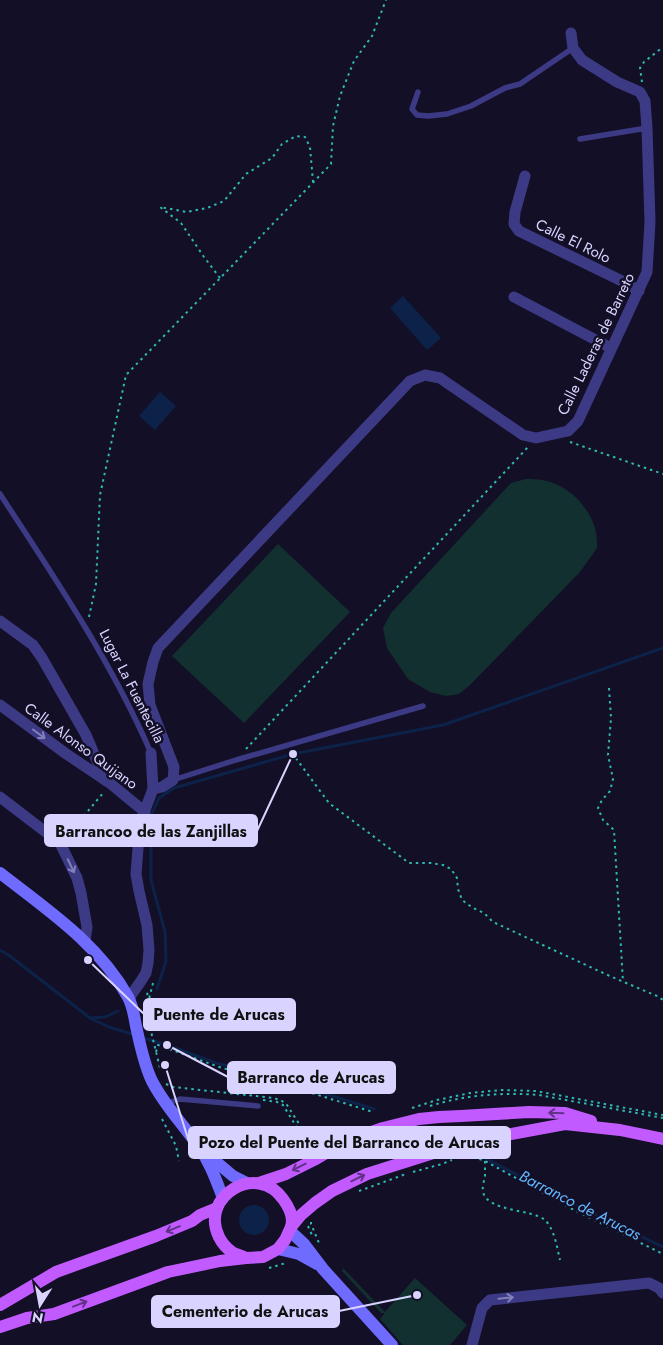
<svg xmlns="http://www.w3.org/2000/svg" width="663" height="1345" font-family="Jost,sans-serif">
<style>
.green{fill:#12302f}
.water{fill:#0c2248}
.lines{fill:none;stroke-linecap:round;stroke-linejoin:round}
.stream{stroke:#0c2248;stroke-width:3}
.path{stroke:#2fb8b0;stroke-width:2;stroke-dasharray:2.5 4;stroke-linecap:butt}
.lane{stroke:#3d3a85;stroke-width:5.5}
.street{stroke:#3d3a85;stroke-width:11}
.secondary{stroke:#6f6bff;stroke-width:12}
.primary{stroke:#c25bff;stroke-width:12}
.oneway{stroke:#837fbc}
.oneway2{stroke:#623188}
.labels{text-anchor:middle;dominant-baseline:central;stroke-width:5;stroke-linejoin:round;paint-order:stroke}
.street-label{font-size:15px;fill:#d9d4ff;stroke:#130f26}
.water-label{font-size:16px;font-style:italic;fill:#62b6ff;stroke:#130f26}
.leader{fill:none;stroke:#d9d4ff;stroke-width:2}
.callout-dot{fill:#d9d4ff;stroke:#130f26;stroke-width:2}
.callout{fill:#d9d4ff;stroke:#d9d4ff;stroke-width:2}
.callout-label{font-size:16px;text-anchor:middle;font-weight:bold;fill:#111}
</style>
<rect width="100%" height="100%" fill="#130f26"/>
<g class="green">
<path d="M526,479c5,0 11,0 16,1 25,4 46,25 53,48 2,7 2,14 2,20l-17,24 -111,114 -10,8 -13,2 -16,-4 -22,-13 -21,-31 -4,-20 8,-15 120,-130z"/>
<polygon points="278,544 350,612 244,723 172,656"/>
<polygon points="343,1268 385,1312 415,1278 467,1325 450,1345 403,1345 380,1319 385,1313 381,1313 342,1271"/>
</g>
<g class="water">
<polygon points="403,296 441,338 427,350 390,308"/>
<polygon points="160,392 176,406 155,430 139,416"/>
<circle cx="254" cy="1220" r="15"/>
</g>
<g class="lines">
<g class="stream">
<polyline points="0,950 10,956 90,1018 109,1027 135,1035"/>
<polyline points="157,989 166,961 165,932 151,880 151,844 148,828 150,818 159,798 174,788 293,754 443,725 663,648"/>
<polyline points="90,1018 105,1017 118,1011"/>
<polyline points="143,1038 167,1045 216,1063 288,1082 374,1109"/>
<polyline points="469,1150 585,1210 663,1247"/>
</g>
<g class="path">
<polyline points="642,82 640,68 644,62 663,47"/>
<polyline points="220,278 204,257 181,223 160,207 187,212 207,208 224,201 246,174 272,158 282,144 296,136 305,137 310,147 313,182"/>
<polyline points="570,442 663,474"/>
<polyline points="89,617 96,584 100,495 126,375 331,164 333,126 340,96 354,61 372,36 386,0"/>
<polyline points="609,688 611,718 608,755 613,779 610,791 602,800 598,808 603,820 614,830 623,982"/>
<polyline points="246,749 528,447"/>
<polyline points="292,753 329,803 409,863 431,863 443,865 451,869 457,878 458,889 462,900 473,908 484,913 493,922 612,977 657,996 663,1000"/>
<polyline points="67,836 104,792"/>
<polyline points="153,983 146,1011 160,1068"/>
<polyline points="145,1008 148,990"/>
<polyline points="156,1052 158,1045 222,1068 260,1077 373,1112"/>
<polyline points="166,1084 173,1087 274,1098 282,1101 287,1105 312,1144 334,1134"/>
<polyline points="263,1100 277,1102 283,1105 310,1149"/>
<path d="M430,1106c35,-11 72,-14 109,-11l124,23"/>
<polyline points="412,1108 437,1100 470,1093 501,1090 536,1091 663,1115"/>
<polyline points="162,1119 176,1146 179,1161"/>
<polyline points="467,1155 485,1161 574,1210 663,1254"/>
<path d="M485,1161c0,5 0,10 0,15 -1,5 -3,11 -2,16 5,20 49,17 62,28 10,10 12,28 15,40"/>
<polyline points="413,1172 442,1164 452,1160"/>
<polyline points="359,1191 406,1174"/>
<polyline points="311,1222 311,1224 319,1243"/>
<polyline points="308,1226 312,1235"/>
<polyline points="269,1268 286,1263"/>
</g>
<g class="lane">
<polyline points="418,92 412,109 417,115 428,116 447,114 471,106 505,88 520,84 573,48"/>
<polyline points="580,139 647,128"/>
<path d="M0,494c55,84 111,167 151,259"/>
<polyline points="173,780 236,760 423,706"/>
<polyline points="165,1104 180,1099 258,1106"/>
</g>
<g class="street">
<polyline points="525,176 515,212 514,224 519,231 624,282 639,291"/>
<polyline points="514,297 611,348"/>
<polyline points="0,621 33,645 42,658 86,735 105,780"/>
<polyline points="0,705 65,753 111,784 145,812"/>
<polyline points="153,789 162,787 173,780 174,767 150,705 148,684 153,662 158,648 410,381 425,375 440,378 523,435 536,438 568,431 578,421 647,272 650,222 647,128 645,101 640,92 617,82 582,60 573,48 571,33"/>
<polyline points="0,797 60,843 77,878 81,893 87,927 85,941"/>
<polyline points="129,998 141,981 146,973 148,963 149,950 147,925 139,891 136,874 140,823 153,789 151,753"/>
<polyline points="472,1345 482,1308 490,1300 649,1283 659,1288 663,1293"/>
</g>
<g class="secondary">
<path d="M0,873c46,36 99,71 128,124 5,9 6,19 8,29 4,18 8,39 16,55 12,24 31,43 46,65 12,16 18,34 25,52"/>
<polyline points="208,1155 233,1176 247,1183"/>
<polyline points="290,1231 304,1244 323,1269 392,1345"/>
<polyline points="278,1249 299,1254 317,1264"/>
</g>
<g class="primary">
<polyline points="259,1183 286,1174 314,1160 346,1141 383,1128 419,1119 439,1117 461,1116 529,1112 565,1113 591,1121"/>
<path d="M246,1258c-4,-2 -10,-4 -14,-6 -6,-4 -10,-9 -13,-15 -20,-41 38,-75 64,-38 6,8 11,18 8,28"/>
<polyline points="0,1305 56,1272 156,1236 192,1221 200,1215 217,1208"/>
<polyline points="0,1327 27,1318 54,1314 168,1272 220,1261 246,1258 263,1257 278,1249 285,1240 291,1227 301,1215 315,1203 332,1191 367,1174 468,1142 565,1124 620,1130 663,1139"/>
</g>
</g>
<defs><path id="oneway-shaft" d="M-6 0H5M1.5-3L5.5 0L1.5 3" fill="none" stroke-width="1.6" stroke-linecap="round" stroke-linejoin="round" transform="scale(1.25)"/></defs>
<g class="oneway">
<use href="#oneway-shaft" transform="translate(39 734) rotate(37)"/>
<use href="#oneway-shaft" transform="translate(71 866) rotate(65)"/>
<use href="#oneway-shaft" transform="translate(506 1298) rotate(-6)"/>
</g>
<g class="oneway2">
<use href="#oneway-shaft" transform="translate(556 1113) rotate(-178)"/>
<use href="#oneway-shaft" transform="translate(299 1167) rotate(154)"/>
<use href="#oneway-shaft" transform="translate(358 1178) rotate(-26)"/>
<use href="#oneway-shaft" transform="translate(173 1229) rotate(158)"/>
<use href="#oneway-shaft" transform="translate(80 1304) rotate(-21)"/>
</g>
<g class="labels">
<g class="street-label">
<text transform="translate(573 241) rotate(26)">Calle El Rolo</text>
<text transform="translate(596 344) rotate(-64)">Calle Laderas de Barreto</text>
<text transform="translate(132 686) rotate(63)">Lugar La Fuentecilla</text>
<text transform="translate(81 746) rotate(36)">Calle Alonso Quijano</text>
</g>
<g class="water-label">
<text transform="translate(580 1205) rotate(27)">Barranco de Arucas</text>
</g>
</g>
<path class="leader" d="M293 754L257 831M88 960L144 1014M167 1045L228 1077M165 1065L189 1142M417 1295L339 1311"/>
<g class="callout-dot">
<circle cx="293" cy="754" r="5"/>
<circle cx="88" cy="960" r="5"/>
<circle cx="167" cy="1045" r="5"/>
<circle cx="165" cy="1065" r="5"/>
<circle cx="417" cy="1295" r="5"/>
</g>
<g class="callout">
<rect x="45" y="815" width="212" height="31" rx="5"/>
<rect x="144" y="999" width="151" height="31" rx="5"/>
<rect x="228" y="1062" width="167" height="31" rx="5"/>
<rect x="189" y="1127" width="321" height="31" rx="5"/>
<rect x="152" y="1296" width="187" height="31" rx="5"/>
</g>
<g class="callout-label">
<text x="151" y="837">Barrancoo de las Zanjillas</text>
<text x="219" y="1020">Puente de Arucas</text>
<text x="311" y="1083">Barranco de Arucas</text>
<text x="349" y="1148">Pozo del Puente del Barranco de Arucas</text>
<text x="245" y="1317">Cementerio de Arucas</text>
</g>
<g transform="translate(40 1305) rotate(191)" stroke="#130f26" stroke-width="4" paint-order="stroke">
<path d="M0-4L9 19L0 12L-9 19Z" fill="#d9d4ff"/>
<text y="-8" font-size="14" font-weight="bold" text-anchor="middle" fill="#d9d4ff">N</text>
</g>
</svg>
